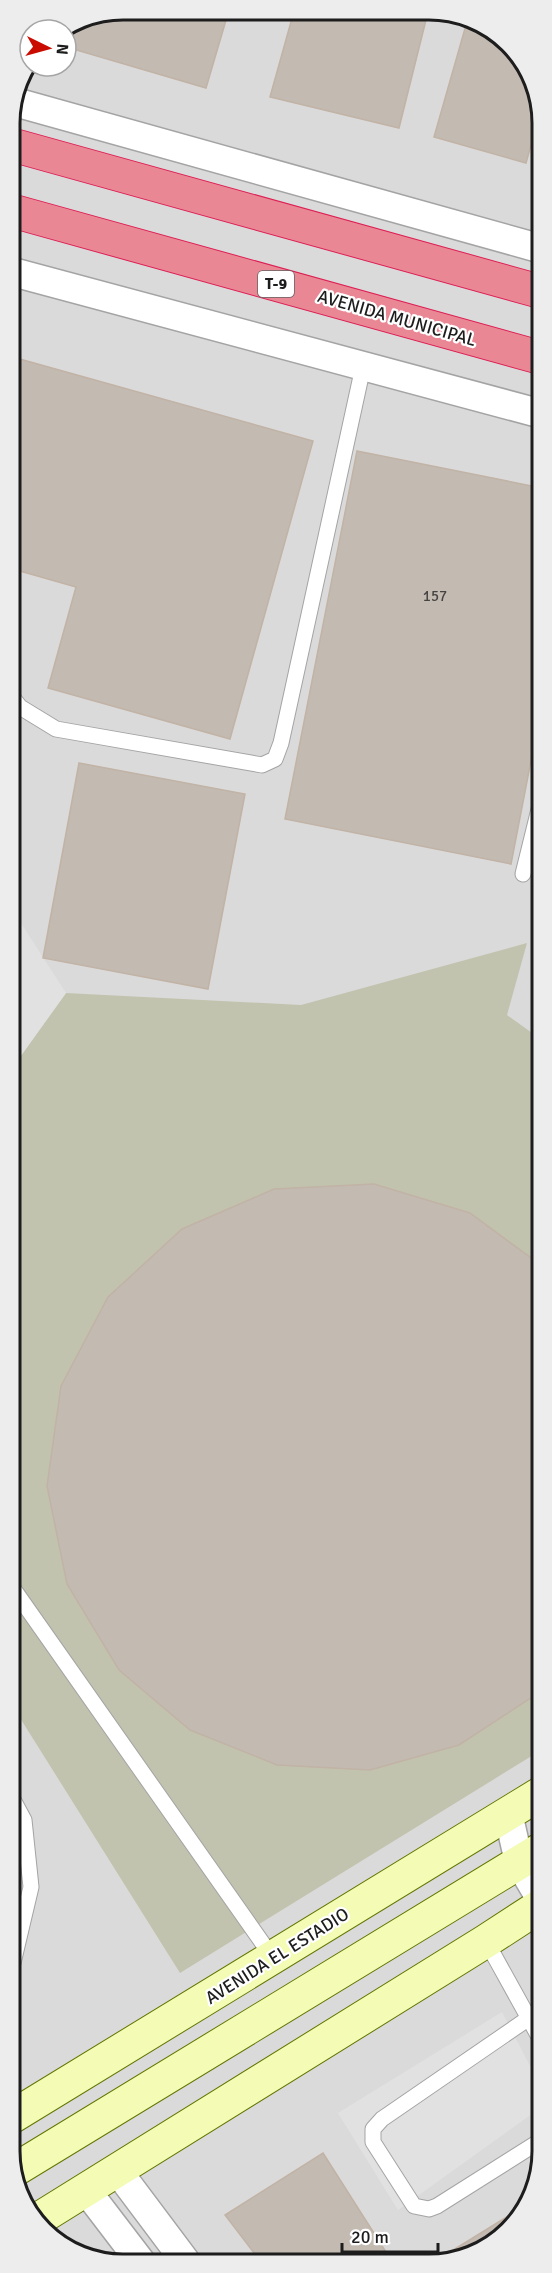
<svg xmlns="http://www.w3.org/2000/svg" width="552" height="2273" font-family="Signika,sans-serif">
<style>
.residential{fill:#dbdada}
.construction{fill:#c2c3ae}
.parking{fill:#e1e1e1}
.building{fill:#c3bab2;stroke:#c1b3a5;stroke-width:1.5}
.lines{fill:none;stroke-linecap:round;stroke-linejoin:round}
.lane-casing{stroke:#a4a4a4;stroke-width:17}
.street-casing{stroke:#a4a4a4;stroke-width:31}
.secondary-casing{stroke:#637602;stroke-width:35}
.highway-casing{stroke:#dd1f54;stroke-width:35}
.lane{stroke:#fff;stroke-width:15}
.street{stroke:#fff;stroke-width:28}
.secondary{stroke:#f3fbb4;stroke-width:33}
.highway{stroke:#e98894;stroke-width:33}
.labels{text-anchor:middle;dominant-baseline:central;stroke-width:4.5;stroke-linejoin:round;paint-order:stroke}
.number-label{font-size:15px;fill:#464442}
.shield{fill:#fff;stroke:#616161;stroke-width:1.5}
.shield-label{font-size:16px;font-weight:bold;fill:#1d1d1d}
.street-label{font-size:18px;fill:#1d1d1d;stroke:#fff}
.rim{fill:none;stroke:#1d1d1d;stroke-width:3}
</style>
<rect width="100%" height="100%" fill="#efebe3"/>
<polygon class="residential" points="122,9 459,13 515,47 542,107 543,2158 515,2226 445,2263 100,2262 42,2231 10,2166 9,115 31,66 66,66 66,30 79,17"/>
<polygon class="construction" points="527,943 507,1015 542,1040 543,1749 180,1973 10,1702 10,1071 66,993 301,1005"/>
<g class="parking">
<polygon points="10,906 66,993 10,1071"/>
<polygon points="502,2012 543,2091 543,2106 398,2210 338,2113"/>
</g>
<g class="building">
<polygon points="122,9 229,10 206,88 66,47 66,30 60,30 79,17"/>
<polygon points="294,11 428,12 399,128 270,97"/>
<polygon points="468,18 515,47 542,106 526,163 434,137"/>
<polygon points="9,356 313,441 230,739 48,688 76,587 9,568"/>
<polygon points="357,451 542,488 542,704 511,864 285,819"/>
<polygon points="79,763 245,794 208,989 43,958"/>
<polygon points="374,1184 470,1213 542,1266 543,1687 537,1694 459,1745 370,1770 277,1765 190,1730 119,1670 67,1584 47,1486 61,1386 108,1297 182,1229 274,1189"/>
<polygon points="323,2153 393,2263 261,2262 225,2215"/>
<polygon points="523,2207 515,2226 445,2263 432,2263"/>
</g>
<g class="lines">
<g class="lane-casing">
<g id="lane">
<polyline points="9,693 20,707 56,729 262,765 275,759 281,743 363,367"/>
<polyline points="523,874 542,797"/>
<polyline points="10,1584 273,1958"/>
<polyline points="10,1794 24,1820 31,1887 13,1963 10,1965"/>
<polyline points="486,1941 543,2044"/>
<polyline points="529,2018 382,2119 373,2129 373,2142 414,2206 429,2209 437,2206 543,2139"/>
</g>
</g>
<g class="street-casing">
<g id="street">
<polyline points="15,102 542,249"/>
<polyline points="9,271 542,414"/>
<polyline points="508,1813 519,1862 543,1903"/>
<polyline points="117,2170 186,2262"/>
<polyline points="86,2190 141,2262"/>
</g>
</g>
<g class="secondary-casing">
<g id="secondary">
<polyline points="10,2118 543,1792"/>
<polyline points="13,2171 543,1848"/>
<polyline points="37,2220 486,1941 543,1904"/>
</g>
</g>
<g class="highway-casing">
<g id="highway">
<polyline points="9,144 542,292"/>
<polyline points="9,210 542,358"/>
</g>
</g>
<use href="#lane" class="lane"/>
<use href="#street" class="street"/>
<use href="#secondary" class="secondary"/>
<use href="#highway" class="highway"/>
</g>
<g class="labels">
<g class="number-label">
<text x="435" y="596">157</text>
</g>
<rect class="shield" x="258" y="271" width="36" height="26" rx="4.5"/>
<g class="shield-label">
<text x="276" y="284">T-9</text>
</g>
<g class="street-label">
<text transform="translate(397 318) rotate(16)">AVENIDA MUNICIPAL</text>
<text transform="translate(277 1956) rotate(-32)">AVENIDA EL ESTADIO</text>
</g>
</g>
<path d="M0 0H552V2273H0ZM123 20H429A103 103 0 0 1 532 123V2151A103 103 0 0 1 429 2254H123A103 103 0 0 1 20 2151V123A103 103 0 0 1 123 20Z" fill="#ededed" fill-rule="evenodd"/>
<path class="rim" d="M123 20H429A103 103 0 0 1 532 123V2151A103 103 0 0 1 429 2254H123A103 103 0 0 1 20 2151V123A103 103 0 0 1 123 20Z"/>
<g transform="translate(48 48) rotate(95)"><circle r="28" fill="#ffffff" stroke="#a5a5a5" stroke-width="1.5"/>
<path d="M0-4.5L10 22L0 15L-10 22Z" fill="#ca0c00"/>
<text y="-9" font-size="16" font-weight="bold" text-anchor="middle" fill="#1d1d1d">N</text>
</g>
<path d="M342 2243v9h96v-9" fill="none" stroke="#1d1d1d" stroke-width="3"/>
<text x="351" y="2243" font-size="18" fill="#1d1d1d" stroke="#ffffff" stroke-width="4.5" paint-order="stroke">20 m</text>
</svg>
